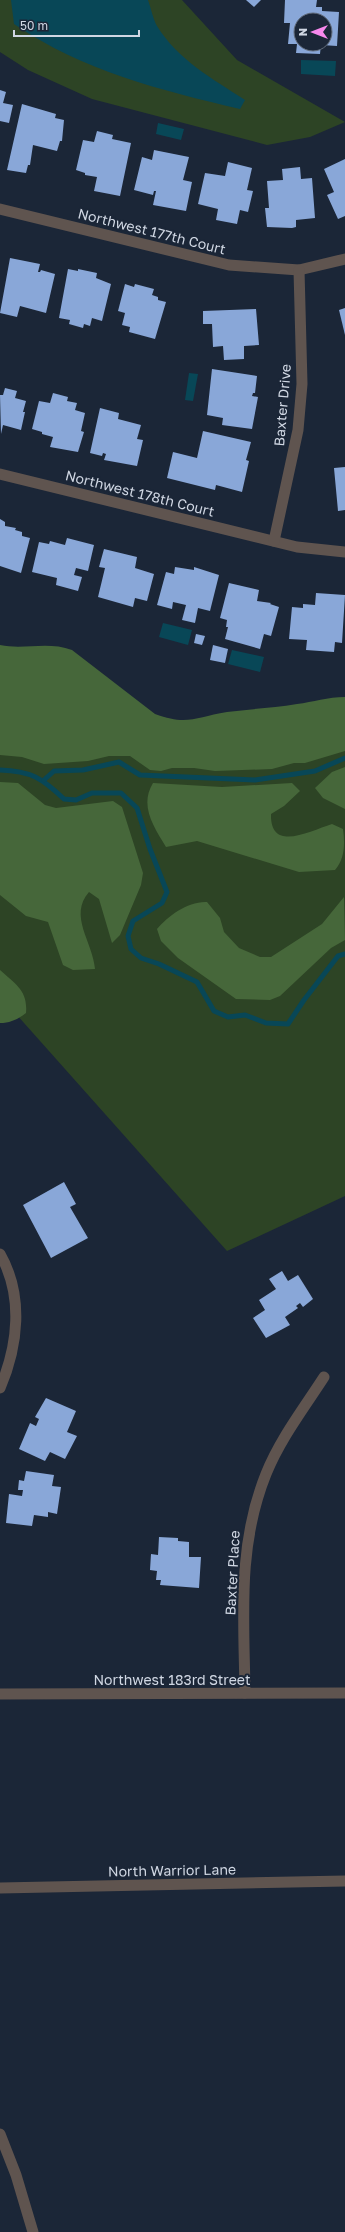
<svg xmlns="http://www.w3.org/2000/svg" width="345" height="2232" font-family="'Golos Text',sans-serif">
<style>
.green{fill:#2d4425}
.forest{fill:#46673a}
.water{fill:#084757}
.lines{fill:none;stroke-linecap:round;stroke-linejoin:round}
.stream{stroke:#084757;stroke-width:5}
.building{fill:#89a7d8}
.minor{stroke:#5f544f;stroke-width:11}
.tertiary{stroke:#5f544f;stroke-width:11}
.labels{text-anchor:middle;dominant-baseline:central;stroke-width:4;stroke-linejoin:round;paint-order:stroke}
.street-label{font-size:14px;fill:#d0d7e3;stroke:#1b2637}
</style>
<rect width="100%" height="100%" fill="#1b2637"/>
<g class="green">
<polygon points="0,0 182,0 237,60 345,122 310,137 267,145 92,99 28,70 0,52"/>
<polygon points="0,679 184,726 345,739 345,1196 227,1251 0,996"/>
</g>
<g class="forest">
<path d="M0,645c24,5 48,-4 72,5l83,64c32,12 41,3 72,-2 23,-3 46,-4 70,-8 16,-2 31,-7 48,-7v54l-40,12h-11l-22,6 -57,2 -21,-3h-22l-11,3 -11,-1 -20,-14h-21l-21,5 -44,3 -22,-7 -22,-2z"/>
<polygon points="345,767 345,809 323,798 315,788 332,772"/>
<path d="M0,782l18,1 27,22 11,3 57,-7 9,6 21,66 -2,12 -21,50 -8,8 -13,-44 -10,-7c-21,24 4,50 6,77l-22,1 -10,-5 -15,-43 -22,-6 -26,-21z"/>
<path d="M153,783l69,4 70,-4 8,8 -16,15 -13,8c-1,39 39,17 61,10l11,5c2,14 2,30 -8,41l-36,2 -102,-31 -31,6c-12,-20 -27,-41 -13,-64z"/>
<path d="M344,897l1,43 -14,8 -51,48 -10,4 -34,-1 -58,-41 -17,-17 -4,-12c11,-13 31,-28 50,-27l13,16 4,14 15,16 21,9h11l51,-33z"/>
<path d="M0,970c15,14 28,20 26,43 -8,6 -15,10 -26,10z"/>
</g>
<g class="water">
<path d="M11,0h137c3,8 5,19 9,26 21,34 56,53 88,74l-5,9c-80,-19 -157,-38 -226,-85z"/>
<polygon points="301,60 336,61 335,76 301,74"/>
<polygon points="158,123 184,129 181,140 156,134"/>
<polygon points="189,373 198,374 193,401 185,400"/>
<polygon points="163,623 192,630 188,645 159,637"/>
<polygon points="232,650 264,657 260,672 228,664"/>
</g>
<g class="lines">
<g class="stream">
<path d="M0,770c31,1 42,8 64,29l12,1 16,-7h29l16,15 13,41 17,43 -5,11 -29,18 -5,15 3,13 10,9 18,6 38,18 17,29 14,6 17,-2 21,8 22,1 16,-24 34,-44 7,-2"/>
<polyline points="44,780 54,771 83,770 119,762 140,775 255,780 315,771 345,758"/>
</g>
</g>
<g class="building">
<polygon points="246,0 261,0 254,7"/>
<polygon points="285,0 317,0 316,7 322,7 322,11 339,12 337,46 321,45 325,44 325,20 301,20 301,44 321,44 320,54 296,53 297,44 288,44 290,23 284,23"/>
<polygon points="0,90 6,92 3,103 13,105 9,123 0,121"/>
<polygon points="22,104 56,114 55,118 64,120 62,141 60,141 57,151 33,145 30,165 28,165 26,173 7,170"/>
<polygon points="97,131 113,135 112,139 131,143 120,196 94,191 97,177 85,175 85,173 76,170 83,140 94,142"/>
<polygon points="154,150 189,157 183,180 192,182 186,211 153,205 156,191 154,191 153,195 134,190 142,157 152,160"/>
<polygon points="345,159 345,216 338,219 327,195 334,192 324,169"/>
<polygon points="228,162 252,168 247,190 253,191 248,212 240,210 237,224 216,220 218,209 198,204 205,173 225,176"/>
<polygon points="300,167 301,179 312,178 315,218 296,220 296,227 292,228 267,227 265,208 269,208 267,181 283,180 282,169"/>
<polygon points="10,258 40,264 38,272 40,272 41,270 55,274 46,313 20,306 17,317 0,313"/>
<polygon points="68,269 78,271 78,269 97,273 96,278 111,284 102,321 92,318 90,326 84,324 83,328 69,324 70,320 59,318"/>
<polygon points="125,284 134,287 135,284 154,289 152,295 158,297 158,300 166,302 155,339 129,332 130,327 122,325 125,313 118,311"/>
<polygon points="345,308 345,335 339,310"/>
<polygon points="256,309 259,345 244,346 244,359 224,360 223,346 213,347 212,324 203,324 203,311"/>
<polygon points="212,369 257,376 255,393 253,393 252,396 258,397 252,429 222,425 223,418 207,415"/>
<polygon points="5,388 17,391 15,398 26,401 23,412 25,412 21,430 3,425 1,434 0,395 3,395"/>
<polygon points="53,393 68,397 67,401 77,403 75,410 85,413 81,431 84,432 78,452 50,447 53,437 42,434 42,432 32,429 39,401 50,403"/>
<polygon points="100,408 119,413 118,419 141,425 137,439 143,440 137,466 104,460 106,454 103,453 102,456 90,453"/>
<polygon points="203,431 251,442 246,460 249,461 242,492 216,485 215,490 167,478 173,452 197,458"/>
<polygon points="345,467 345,510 338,511 334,468"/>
<polygon points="0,519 5,522 5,526 16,528 15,530 22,532 22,536 30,538 21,573 0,566"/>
<polygon points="67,538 94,545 88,571 76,568 74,575 82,577 78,591 56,585 57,578 32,572 39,542 49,544 50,541 65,545"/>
<polygon points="104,549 137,557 135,568 154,574 147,601 135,598 133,607 98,597 105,568 99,567"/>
<polygon points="175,567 194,570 194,567 219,575 210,611 198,608 195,623 182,620 186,605 173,602 172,609 157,605 166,572 174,574"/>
<polygon points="229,583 259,590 257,601 271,603 270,604 279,607 271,636 264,634 260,649 225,639 228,627 226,627 227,620 220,618"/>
<polygon points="316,593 345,595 342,643 335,642 334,652 306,650 307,640 289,639 292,607 303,608 303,604 315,605"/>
<polygon points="196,634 205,636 202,645 194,643"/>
<polygon points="213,645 228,649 225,663 210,660"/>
<polygon points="64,1182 76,1204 70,1207 88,1238 51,1258 23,1205"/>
<polygon points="282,1271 288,1281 298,1275 313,1299 303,1307 300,1303 296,1306 298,1308 285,1317 290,1325 266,1338 253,1318 265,1310 259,1300 276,1289 269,1279"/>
<polygon points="46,1398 76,1411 67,1432 77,1436 65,1459 50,1452 45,1461 19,1449 30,1423 36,1426 39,1419 35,1417"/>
<polygon points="26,1471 54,1475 52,1486 61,1487 57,1514 48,1512 48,1517 34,1515 32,1526 6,1523 9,1494 22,1496 23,1490 18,1490 19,1480 24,1481"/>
<polygon points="159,1537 178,1538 178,1541 189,1542 189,1557 201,1557 199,1588 160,1585 161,1580 156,1580 157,1571 150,1570 151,1554 158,1555"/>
</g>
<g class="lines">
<g class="minor">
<polyline points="0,209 229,265 299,270 345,259"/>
<polyline points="0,474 297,547 345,552"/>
<polyline points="274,541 298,430 302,384 299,270"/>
<path d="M0,1254c24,42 18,92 0,134"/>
<path d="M245,1693c-1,-76 -8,-147 21,-219 14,-35 38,-66 58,-97"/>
<polyline points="0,1694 345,1693"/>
<polyline points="0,2134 16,2175 33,2232"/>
</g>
<polyline class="tertiary" points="0,1888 345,1881"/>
</g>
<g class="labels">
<g class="street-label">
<text transform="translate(152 231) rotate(14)">Northwest 177th Court</text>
<text transform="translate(282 405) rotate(-85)">Baxter Drive</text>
<text transform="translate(140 493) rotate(14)">Northwest 178th Court</text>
<text transform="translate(232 1573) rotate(-87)">Baxter Place</text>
<text x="172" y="1679">Northwest 183rd Street</text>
<text transform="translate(172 1870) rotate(-1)">North Warrior Lane</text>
</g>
</g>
<g transform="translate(313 32) rotate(270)"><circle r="19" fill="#1b2637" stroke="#636d7c"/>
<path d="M0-3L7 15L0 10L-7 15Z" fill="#f788ec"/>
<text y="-6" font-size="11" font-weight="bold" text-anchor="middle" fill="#d0d7e3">N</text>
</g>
<path d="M14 30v6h125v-6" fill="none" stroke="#d0d7e3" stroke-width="2"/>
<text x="20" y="30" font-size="12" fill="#d0d7e3" stroke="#1b2637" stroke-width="3" paint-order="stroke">50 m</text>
</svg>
